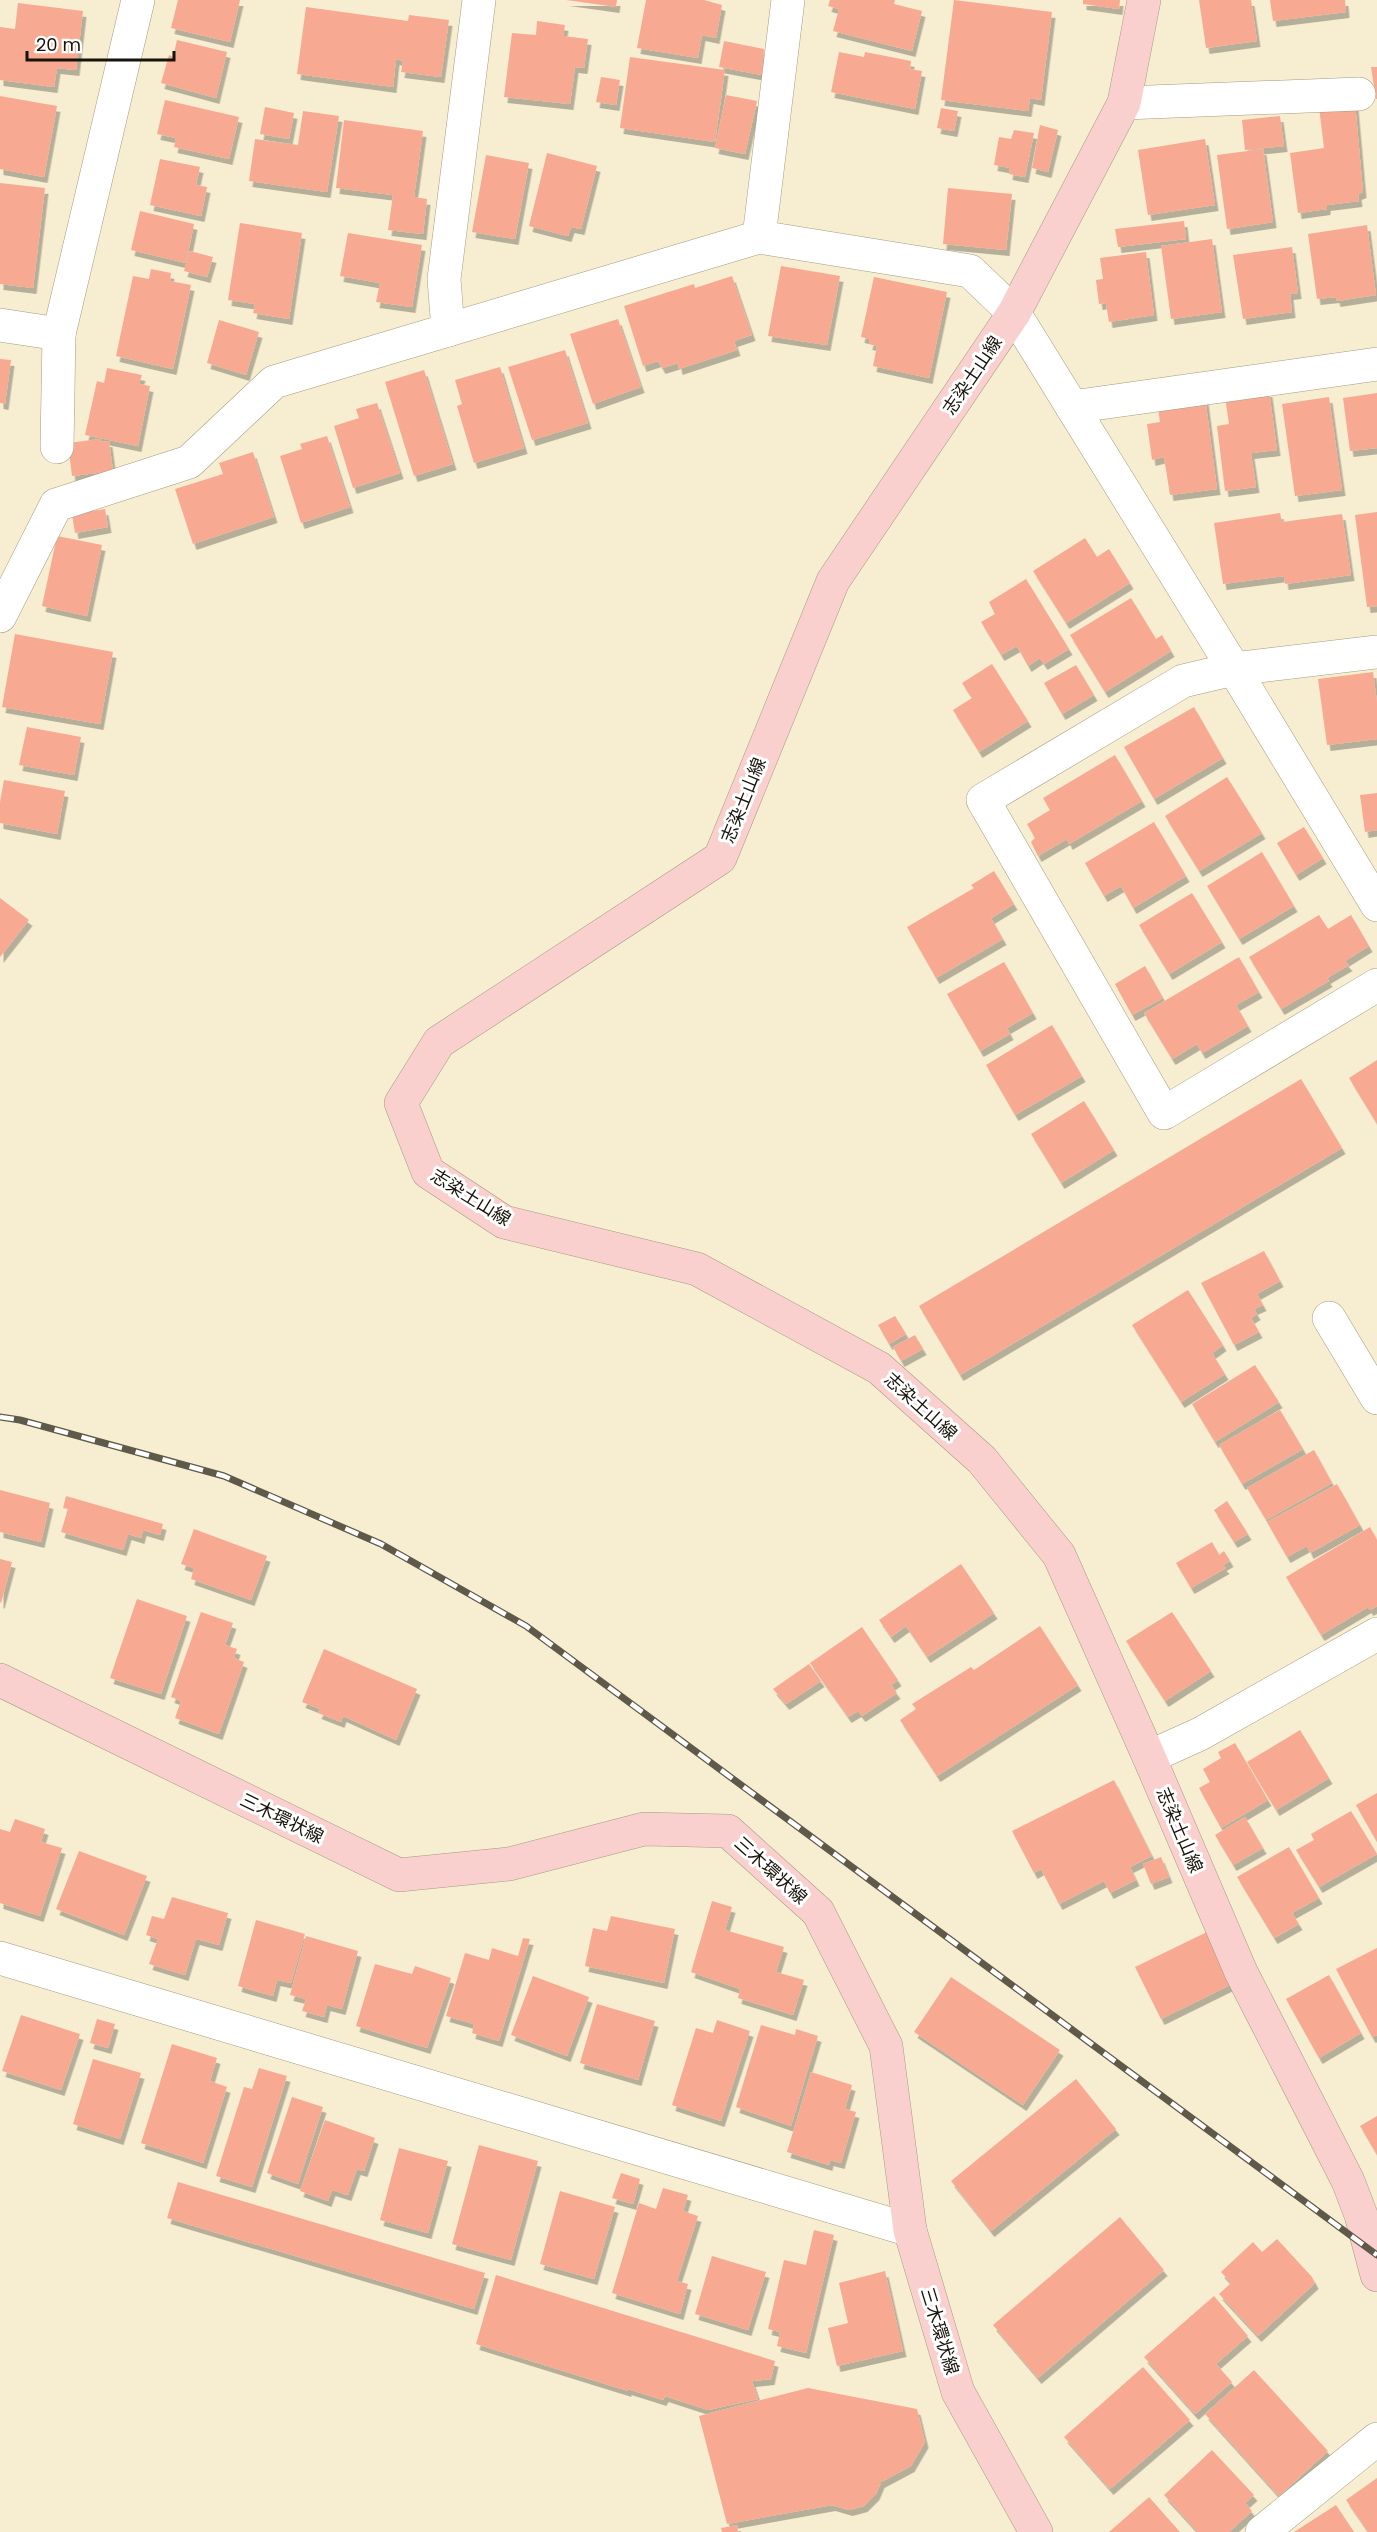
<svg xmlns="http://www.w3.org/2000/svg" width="1377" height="2532" font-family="Poppins,'Noto Sans JP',sans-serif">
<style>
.building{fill:#f8a992;filter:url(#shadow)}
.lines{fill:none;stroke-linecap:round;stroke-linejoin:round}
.street-casing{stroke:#a49b81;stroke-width:34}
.secondary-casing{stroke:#a49b81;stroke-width:34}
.street{stroke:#fff;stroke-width:33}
.secondary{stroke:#f9d0ce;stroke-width:33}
.rail-casing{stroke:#5f594a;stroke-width:7}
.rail{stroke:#fff;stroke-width:4.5;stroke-dasharray:14;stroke-linecap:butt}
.labels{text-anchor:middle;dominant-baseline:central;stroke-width:6;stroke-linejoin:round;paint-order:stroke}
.street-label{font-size:18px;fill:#161309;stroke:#fff}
</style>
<defs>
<filter id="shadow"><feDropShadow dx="3.5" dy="6" stdDeviation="0" flood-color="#0004"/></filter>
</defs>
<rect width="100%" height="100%" fill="#f7edd1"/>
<g class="building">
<polygon points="178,0 240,0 230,42 171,28"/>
<polygon points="566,0 617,0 616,7"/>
<polygon points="646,0 704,0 722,5 716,38 702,35 698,58 637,48"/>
<polygon points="830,0 895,0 894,4 922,11 912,51 833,31 839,9 828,6"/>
<polygon points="954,0 1052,12 1041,100 1030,98 1028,111 941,100"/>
<polygon points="1083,0 1120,0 1119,9 1083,4"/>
<polygon points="1199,0 1251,0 1257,41 1206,48"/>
<polygon points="1270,0 1345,0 1346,12 1273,21"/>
<polygon points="18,3 83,11 76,70 57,68 54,87 0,80 0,27 15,29"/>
<polygon points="306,7 408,21 409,15 449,20 441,77 401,72 403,61 396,59 393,87 297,74"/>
<polygon points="537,21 565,25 563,36 588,39 584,68 575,67 570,104 504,97 512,33 536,35"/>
<polygon points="177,40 227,52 216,98 161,83 169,55 173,57"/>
<polygon points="724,41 764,49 762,75 719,67"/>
<polygon points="839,52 864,57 865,52 911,61 910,69 922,71 915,109 831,92"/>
<polygon points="630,57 725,70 715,142 620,128"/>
<polygon points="1371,67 1377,67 1377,99 1376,99"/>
<polygon points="601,77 620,80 616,105 596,102"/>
<polygon points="726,95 757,101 745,154 715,148"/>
<polygon points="0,96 57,106 44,177 0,169"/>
<polygon points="165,100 239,117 229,159 174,147 176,138 157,134"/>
<polygon points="1355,103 1363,192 1358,194 1359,201 1327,205 1327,209 1298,213 1290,153 1324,148 1319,107"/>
<polygon points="265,107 294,113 289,139 260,134"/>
<polygon points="941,108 958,111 954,131 937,128"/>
<polygon points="303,111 339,116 327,192 249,181 255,139 298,145"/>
<polygon points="1280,116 1284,146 1245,150 1242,120"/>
<polygon points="344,120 423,131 414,197 427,199 423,234 388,230 393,195 336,188"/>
<polygon points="1040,125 1058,130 1048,172 1032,168"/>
<polygon points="1014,130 1034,133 1025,177 1009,174 1010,168 994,165 999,137 1011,139"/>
<polygon points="1205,139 1215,205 1148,215 1138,150"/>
<polygon points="1263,149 1273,222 1227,229 1217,155"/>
<polygon points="547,153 597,166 581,229 571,227 568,236 529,226"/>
<polygon points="486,155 529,163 515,239 472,232"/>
<polygon points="160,159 200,167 196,185 207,187 201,216 150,205"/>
<polygon points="0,183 45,188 33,288 0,284"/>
<polygon points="948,188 1012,194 1006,250 943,244"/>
<polygon points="140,211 194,224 186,263 131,250"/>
<polygon points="1184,221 1186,239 1118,247 1115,229"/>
<polygon points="240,223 302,233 289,319 253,313 255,304 228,300"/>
<polygon points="1367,225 1376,295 1337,301 1336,297 1317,299 1308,234"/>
<polygon points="348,233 422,245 412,307 376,302 380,283 340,276"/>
<polygon points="1212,239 1222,312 1171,319 1161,246"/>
<polygon points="1292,247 1298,293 1290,294 1292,312 1243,319 1233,255"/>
<polygon points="190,251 213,257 207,277 184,271"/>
<polygon points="1146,252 1154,315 1109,322 1106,303 1099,304 1096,280 1103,279 1100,258"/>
<polygon points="781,266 840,276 827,345 768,336"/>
<polygon points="151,269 171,273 170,281 191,285 173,369 116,356 133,276 149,279"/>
<polygon points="732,276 752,335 734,341 737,350 679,369 678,363 662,368 658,361 643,366 624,306 694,284 695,288"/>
<polygon points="874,277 947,292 929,378 873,366 877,346 869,344 870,339 861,337"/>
<polygon points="618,319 641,387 593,404 570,334"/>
<polygon points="219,320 259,332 246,375 207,363"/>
<polygon points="565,350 588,423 532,440 508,367"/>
<polygon points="0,359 11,360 5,404 0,403"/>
<polygon points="500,367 524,448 474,463 457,406 462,404 455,380"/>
<polygon points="107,368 142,375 139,384 150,386 138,446 85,435 97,381 104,383"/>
<polygon points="424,370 453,464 414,476 385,382"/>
<polygon points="1269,391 1277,450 1251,453 1256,487 1225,491 1217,426 1229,424 1225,397"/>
<polygon points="1377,393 1377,448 1350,451 1343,398"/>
<polygon points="1205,397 1217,489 1170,495 1164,457 1152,460 1147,424 1160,422 1157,403"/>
<polygon points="1329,397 1342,490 1295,496 1282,404"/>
<polygon points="377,403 400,473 353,488 334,426 359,418 356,409"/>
<polygon points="327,436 350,507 301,523 280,456 302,449 300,444"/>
<polygon points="100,439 101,442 109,441 113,471 72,476 68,443"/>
<polygon points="253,452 274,517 193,544 175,489 223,474 219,463"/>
<polygon points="105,509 108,527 75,533 72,514"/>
<polygon points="1377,512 1377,606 1367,607 1355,515"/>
<polygon points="1280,513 1282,522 1342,514 1351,575 1285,584 1284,576 1223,584 1214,523"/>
<polygon points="57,536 102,545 87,616 42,606"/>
<polygon points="1085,538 1097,557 1109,549 1130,583 1066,623 1033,571"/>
<polygon points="1026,579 1069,649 1044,664 1040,658 1028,666 1017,646 1001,655 981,622 995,614 989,602"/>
<polygon points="1131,598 1156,639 1162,635 1171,651 1105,692 1070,635"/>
<polygon points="15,634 113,652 100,724 2,707"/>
<polygon points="992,664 1028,721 979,752 953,710 972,698 962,683"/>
<polygon points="1076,665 1094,695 1062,714 1044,683"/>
<polygon points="1373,672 1377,703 1377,739 1327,745 1318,679"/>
<polygon points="1194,707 1223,758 1154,799 1124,747"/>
<polygon points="27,727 81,737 74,775 19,765"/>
<polygon points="1115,755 1142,801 1069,844 1067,839 1038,856 1031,842 1035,838 1027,824 1050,810 1043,798"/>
<polygon points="1227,777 1262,833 1199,871 1165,816"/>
<polygon points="4,780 65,791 57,834 0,823 0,802"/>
<polygon points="1377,793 1377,830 1365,832 1360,795"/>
<polygon points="1154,822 1186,876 1133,908 1121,886 1104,896 1085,863"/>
<polygon points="1304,827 1323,858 1296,875 1277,843"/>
<polygon points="1262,852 1294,906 1239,939 1207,886"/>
<polygon points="994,871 1014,904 991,918 1003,939 936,978 907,927 974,888 971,885"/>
<polygon points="1192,893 1222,942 1169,974 1139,925"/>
<polygon points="0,898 29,920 0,957"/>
<polygon points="1319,915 1328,929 1351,915 1369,946 1345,961 1349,965 1327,978 1329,981 1281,1009 1249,957"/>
<polygon points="1239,957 1259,992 1236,1005 1248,1026 1202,1053 1197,1044 1172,1059 1144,1013"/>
<polygon points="1004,962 1033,1013 1007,1028 1010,1034 980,1051 947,994"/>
<polygon points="1145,966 1163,998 1132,1015 1115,984"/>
<polygon points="1052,1025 1082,1076 1015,1115 986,1065"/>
<polygon points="1377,1060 1377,1124 1349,1078"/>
<polygon points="1301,1079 1342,1148 960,1375 919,1306"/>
<polygon points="1084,1101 1114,1150 1061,1183 1031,1134"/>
<polygon points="1264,1251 1280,1281 1257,1294 1263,1305 1254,1309 1257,1314 1251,1318 1259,1332 1234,1345 1201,1283"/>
<polygon points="1188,1290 1223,1345 1212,1353 1225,1374 1181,1402 1132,1325"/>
<polygon points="895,1316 906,1334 889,1344 878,1325"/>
<polygon points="915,1335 923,1349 901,1361 893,1347"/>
<polygon points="1255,1365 1279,1402 1215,1442 1192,1404"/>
<polygon points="1280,1410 1303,1449 1242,1484 1219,1445"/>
<polygon points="1314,1450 1332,1483 1266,1520 1247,1488"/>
<polygon points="1337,1484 1360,1525 1310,1553 1307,1546 1287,1557 1267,1522"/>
<polygon points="0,1490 50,1503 41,1542 0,1532"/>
<polygon points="66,1496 163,1524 160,1535 143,1530 141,1538 128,1534 123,1550 61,1532 68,1509 63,1508"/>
<polygon points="1227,1501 1248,1534 1234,1542 1214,1510"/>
<polygon points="1370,1527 1377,1540 1377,1606 1370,1610 1368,1607 1321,1635 1286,1577"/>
<polygon points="194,1529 267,1556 251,1600 191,1579 194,1568 181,1564"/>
<polygon points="1212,1542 1219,1555 1224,1551 1230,1561 1223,1565 1226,1568 1191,1588 1176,1563"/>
<polygon points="0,1559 12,1562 1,1603 0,1602"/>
<polygon points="961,1564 994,1613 927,1657 906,1626 891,1637 879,1620"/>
<polygon points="137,1599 187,1616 161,1694 110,1678"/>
<polygon points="201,1612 233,1623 225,1645 237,1649 234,1658 244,1662 219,1734 175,1718 181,1701 171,1697"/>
<polygon points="1172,1612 1211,1671 1165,1701 1126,1641"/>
<polygon points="1040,1626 1078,1685 937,1776 900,1720 916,1709 912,1704 971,1667 974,1670"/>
<polygon points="862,1627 898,1680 891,1685 897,1693 862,1716 858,1711 848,1717 810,1663"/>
<polygon points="324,1649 417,1689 396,1740 343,1716 341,1722 318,1713 320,1709 302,1702"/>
<polygon points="809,1664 821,1681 786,1704 773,1689"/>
<polygon points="1300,1730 1329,1778 1276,1810 1247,1762"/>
<polygon points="1235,1743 1268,1800 1221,1828 1199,1788 1210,1782 1203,1769 1221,1758 1218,1752"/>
<polygon points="1114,1780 1152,1856 1130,1867 1136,1880 1110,1893 1104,1881 1059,1904 1041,1869 1034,1873 1012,1831"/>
<polygon points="1377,1793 1377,1842 1356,1805"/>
<polygon points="1351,1811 1377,1854 1319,1887 1296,1850 1314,1840 1311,1834"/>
<polygon points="1245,1817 1263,1848 1233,1865 1215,1835"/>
<polygon points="15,1819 45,1829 41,1842 62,1848 40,1916 0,1903 0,1829 10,1832"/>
<polygon points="1289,1847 1319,1898 1292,1913 1299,1924 1274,1938 1237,1877"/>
<polygon points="79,1851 147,1876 124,1935 56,1909"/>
<polygon points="1161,1857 1169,1877 1151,1884 1143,1864"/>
<polygon points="172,1897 228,1913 219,1945 196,1939 185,1975 149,1964 158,1939 146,1935 152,1916 164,1919"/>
<polygon points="712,1901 732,1907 725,1930 784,1947 776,1972 804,1980 793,2015 738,1998 740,1989 691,1972"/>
<polygon points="611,1916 675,1929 664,1983 585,1966 593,1928 607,1931"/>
<polygon points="256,1920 305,1934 291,1983 277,1980 273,1996 238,1986"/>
<polygon points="1211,1930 1236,1982 1161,2019 1135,1967"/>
<polygon points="306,1936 358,1951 342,2009 327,2005 324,2017 302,2011 306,1999 290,1995"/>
<polygon points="523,1938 530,1939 499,2041 472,2033 474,2024 446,2016 465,1953 489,1960 492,1948 518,1956"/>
<polygon points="1377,1948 1377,2035 1372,2037 1336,1969"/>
<polygon points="375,1964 412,1974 415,1966 451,1978 427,2048 356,2026"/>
<polygon points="1329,1975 1361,2033 1319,2058 1286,1999"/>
<polygon points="533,1976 589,1997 567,2056 511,2035"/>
<polygon points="951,1977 1060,2050 1023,2105 914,2032"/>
<polygon points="597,2004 655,2021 638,2080 580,2063"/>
<polygon points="21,2015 80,2034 61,2090 2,2071"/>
<polygon points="97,2019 115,2024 108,2048 90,2043"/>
<polygon points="717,2020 750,2031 721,2121 672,2105 696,2028 713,2033"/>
<polygon points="761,2025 795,2035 796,2029 818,2036 791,2126 736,2107"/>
<polygon points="172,2044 217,2058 210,2081 227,2087 203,2163 141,2143"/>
<polygon points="93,2059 141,2073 120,2139 73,2124"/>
<polygon points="259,2068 287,2076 252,2187 216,2176 244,2087 252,2089"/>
<polygon points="811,2072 852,2085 845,2109 856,2112 841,2163 830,2160 829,2165 787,2152"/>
<polygon points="1076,2079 1116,2129 991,2231 951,2181"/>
<polygon points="292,2097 323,2107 298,2184 267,2173"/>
<polygon points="1377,2116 1377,2155 1360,2126"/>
<polygon points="325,2120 375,2138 364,2171 357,2169 348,2195 332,2190 328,2201 300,2191"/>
<polygon points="479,2145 538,2161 511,2260 452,2244"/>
<polygon points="399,2148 448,2161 428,2233 380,2220"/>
<polygon points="621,2173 640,2179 633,2204 612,2198"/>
<polygon points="178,2182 485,2273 474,2309 167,2218"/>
<polygon points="663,2188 688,2195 683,2211 698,2216 677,2281 688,2284 680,2314 612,2293 639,2203 656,2209"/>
<polygon points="560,2191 615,2207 594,2279 540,2264"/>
<polygon points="1120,2217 1164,2270 1038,2378 993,2325"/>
<polygon points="814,2230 834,2235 806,2353 777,2346 780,2332 768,2329 784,2260 806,2265"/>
<polygon points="1277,2239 1312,2277 1315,2283 1258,2336 1219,2294 1231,2283 1221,2272 1253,2242 1262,2252"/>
<polygon points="712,2256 766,2272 748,2330 695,2314"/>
<polygon points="885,2271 903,2351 837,2366 828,2328 848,2323 839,2283"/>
<polygon points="496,2275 775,2361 771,2379 752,2381 758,2399 708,2410 665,2396 663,2400 628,2389 628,2391 476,2344"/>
<polygon points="1214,2296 1248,2336 1216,2364 1232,2382 1195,2414 1144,2357"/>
<polygon points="1143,2367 1190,2420 1110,2489 1064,2437"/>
<polygon points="1254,2370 1328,2451 1279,2496 1205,2414"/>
<polygon points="808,2388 917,2409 925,2442 911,2466 881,2482 876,2494 864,2506 849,2510 832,2505 727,2524 699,2416"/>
<polygon points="1212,2450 1254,2495 1245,2503 1252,2511 1229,2532 1198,2532 1164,2495"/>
<polygon points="1377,2478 1377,2532 1368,2532 1346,2500"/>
<polygon points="1149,2497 1180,2532 1109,2532"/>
<polygon points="1336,2505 1354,2532 1294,2532"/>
<polygon points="737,2525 738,2532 722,2532 721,2528"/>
</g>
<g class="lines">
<g class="street-casing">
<g id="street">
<polyline points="1124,103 1359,94"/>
<polyline points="759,237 788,0"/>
<polyline points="0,325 59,334 138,0"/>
<polyline points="448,330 444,279 479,0"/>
<polyline points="1072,407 1377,364"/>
<polyline points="57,447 59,334"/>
<polyline points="0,616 56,505 189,462 274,382 759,237 970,271 1014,313 1234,669 1377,652"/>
<polyline points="1377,905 1234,669 1183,681 983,800 1164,1113 1377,985"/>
<polyline points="1329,1318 1377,1398"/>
<polyline points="1149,1757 1200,1734 1377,1634"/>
<polyline points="0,1958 910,2230"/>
<polyline points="1262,2532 1377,2439"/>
</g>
</g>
<g class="secondary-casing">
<g id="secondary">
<polyline points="1144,0 1124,103 1014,313 833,581 720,858 439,1042 401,1103 428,1172 504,1222 697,1269 879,1368 982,1460 1059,1555 1149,1757 1241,1972 1348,2181 1361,2215 1377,2275"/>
<polyline points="0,1680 399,1875 509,1864 644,1829 728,1831 818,1912 886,2046 910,2230 958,2392 1036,2532"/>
</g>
</g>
<use href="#street" class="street"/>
<use href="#secondary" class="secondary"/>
<g class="rail-casing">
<polyline id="rail" points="0,1417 20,1420 224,1476 381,1544 526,1626 1377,2255"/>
</g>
<use href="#rail" class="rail"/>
</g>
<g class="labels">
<g class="street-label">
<text transform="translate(972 375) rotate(-56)">志染土山線</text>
<text transform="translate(743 800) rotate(-68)">志染土山線</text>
<text transform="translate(471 1197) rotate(32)">志染土山線</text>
<text transform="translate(921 1406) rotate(42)">志染土山線</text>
<text transform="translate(282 1818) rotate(26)">三木環状線</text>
<text transform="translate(1180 1830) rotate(67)">志染土山線</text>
<text transform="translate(771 1870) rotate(42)">三木環状線</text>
<text transform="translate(940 2331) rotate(73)">三木環状線</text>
</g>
</g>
<path d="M27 51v9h147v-9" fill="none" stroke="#161309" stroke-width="3"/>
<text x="36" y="51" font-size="18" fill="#161309" stroke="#ffffff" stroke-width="4.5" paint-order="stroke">20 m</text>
</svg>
